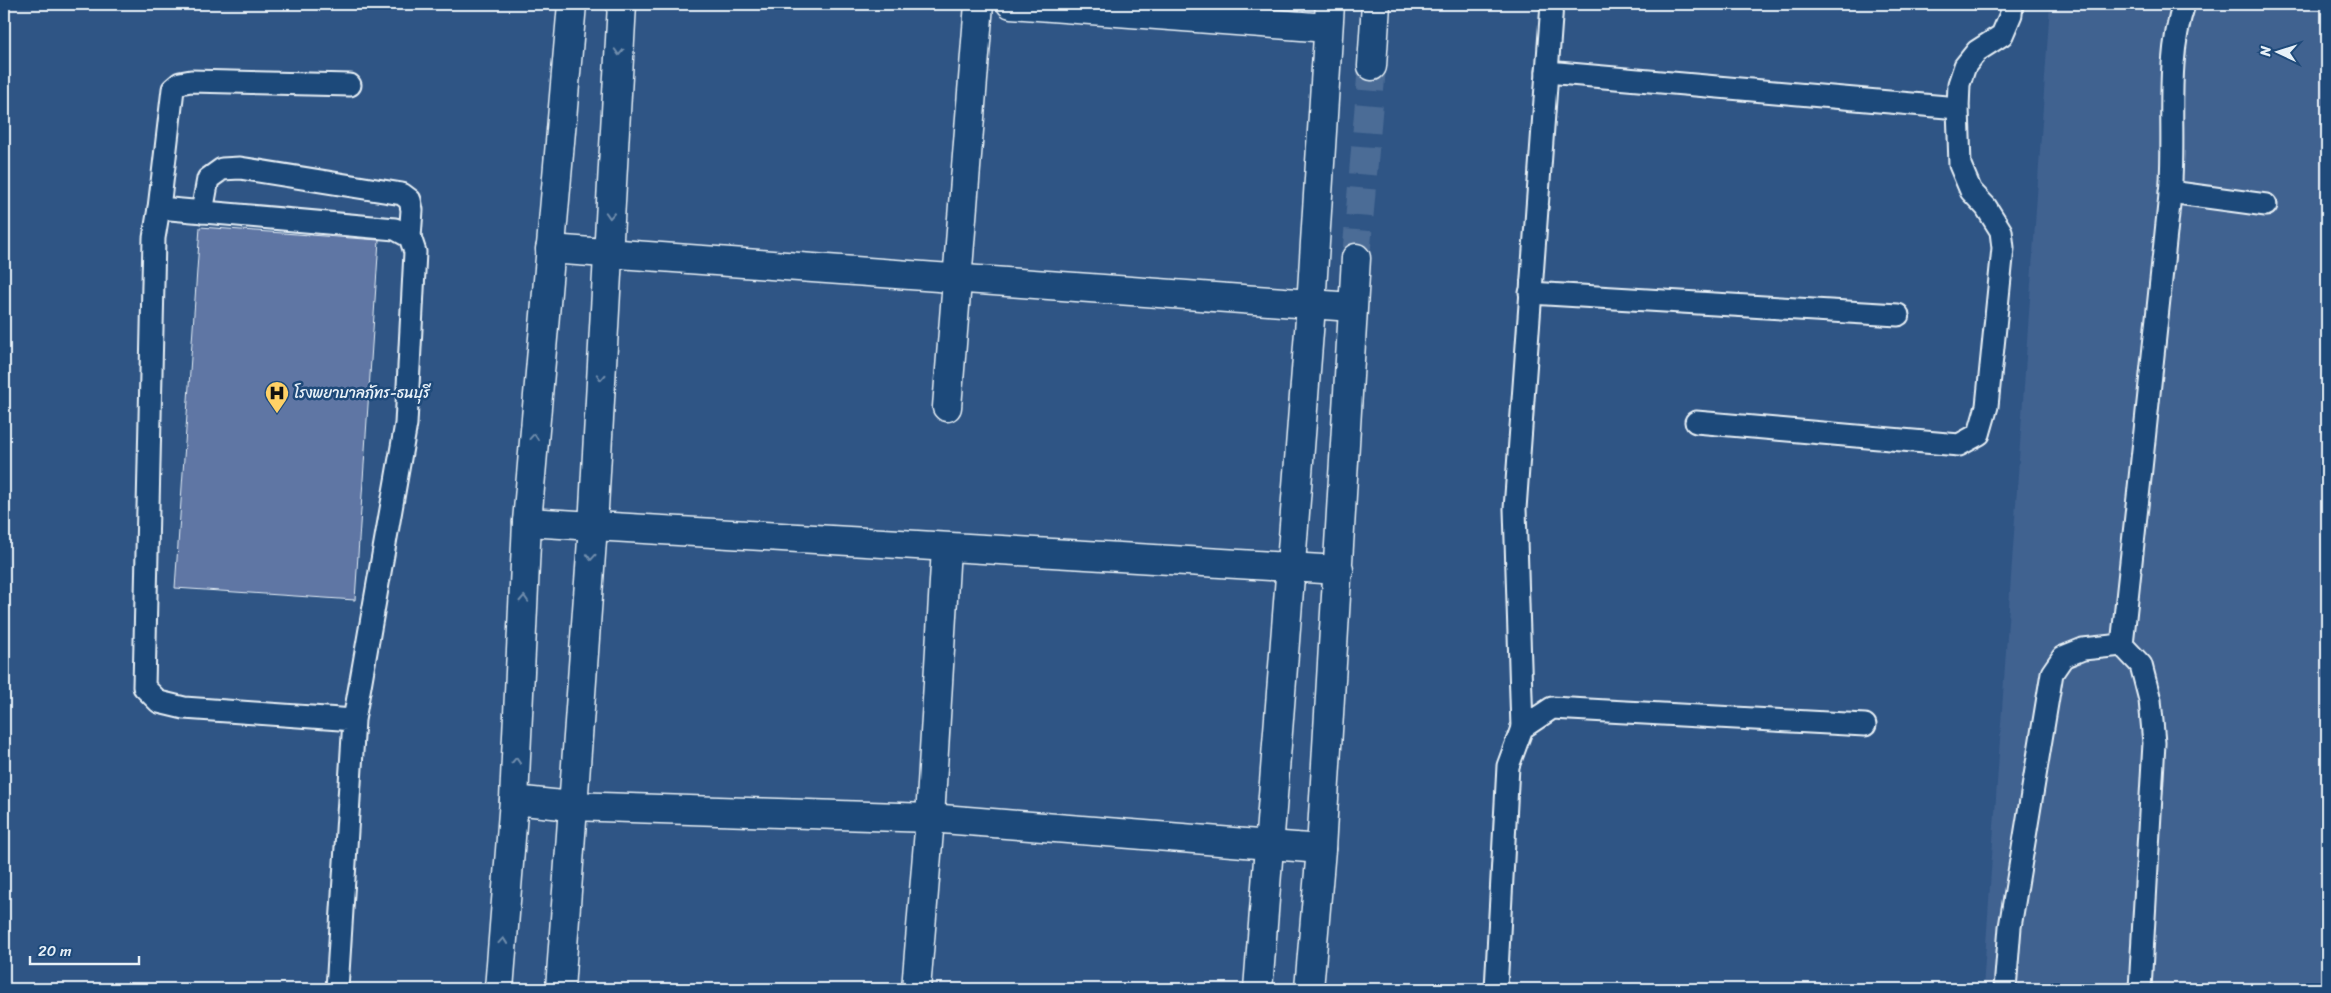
<svg xmlns="http://www.w3.org/2000/svg" width="2331" height="993" font-family="Sriracha,'Playpen Sans Thai',sans-serif">
<style>
.built{fill:#406290}
.building{fill:#5e76a4;stroke:#e8f1f8}
.lines{fill:none;stroke-linecap:round;stroke-linejoin:round}
.minor-tunnel{stroke:#4b6c96;stroke-width:28;stroke-dasharray:28 14;stroke-linecap:butt}
.service-casing{stroke:#e8f1f8;stroke-width:25}
.minor-casing{stroke:#e8f1f8;stroke-width:31}
.service{stroke:#1f4a7a;stroke-width:21}
.minor{stroke:#1f4a7a;stroke-width:28}
.oneway{stroke:#6f8dac}
.labels{text-anchor:middle;dominant-baseline:central;stroke-width:5;stroke-linejoin:round;paint-order:stroke}
.poi-label{font-size:15px;fill:#e8f1f8;stroke:#1f4a7a;text-anchor:start}
</style>
<rect width="100%" height="100%" fill="#2f5585"/>
<filter id="ink" filterUnits="userSpaceOnUse"><feTurbulence type="fractalNoise" baseFrequency=".02" numOctaves="2"/><feDisplacementMap in="SourceGraphic" scale="10" xChannelSelector="R" yChannelSelector="G"/><feConvolveMatrix kernelMatrix="1 2 1 2 8 2 1 2 1" color-interpolation-filters="sRGB"/></filter>
<g filter="url(#ink)">
<polygon class="built" points="2050,4 2327,4 2327,989 1983,989"/>
<polygon class="building" points="200,227 379,240 355,600 175,588"/>
<g class="lines">
<polyline class="minor-tunnel" points="1356,258 1372,66"/>
<g class="service-casing">
<g id="service">
<polyline points="1547,72 1958,108"/>
<polyline points="2170,192 2266,205"/>
<polyline points="159,208 173,89 180,83 191,81 350,85"/>
<polyline points="202,212 208,179 222,169 240,168 402,194 410,200 412,210 410,237"/>
<polyline points="1530,293 1898,315"/>
<polyline points="1696,422 1959,445 1979,434 1987,406 2003,248 2001,231 1986,207 1971,191 1960,165 1958,108 1959,84 1965,66 1977,51 2002,35 2011,14 2012,4"/>
<polyline points="1522,728 1515,509 1552,4"/>
<polyline points="337,989 354,720 406,424 415,252 410,237 395,229 159,208 154,238 144,687 159,702 184,708 354,720"/>
<polyline points="1496,989 1508,766 1522,728 1552,708 1865,725"/>
<polyline points="2005,989 2010,927 2052,673 2063,657 2083,649 2122,645"/>
<path d="M2140,989l14,-246 -4,-43 -9,-35 -19,-20c16,-150 33,-300 48,-450 6,-63 -6,-130 14,-191"/>
</g>
</g>
<g class="minor-casing">
<g id="minor">
<polyline points="1011,4 1328,28"/>
<polyline points="1372,66 1376,4"/>
<polyline points="550,249 1352,307"/>
<polyline points="947,407 979,4"/>
<polyline points="527,522 1339,570"/>
<polyline points="514,800 572,806 930,818 1321,849"/>
<polyline points="499,989 514,800 527,522 572,4"/>
<polyline points="560,989 593,526 622,4"/>
<polyline points="916,989 930,818 946,548"/>
<polyline points="1258,989 1311,306 1330,4"/>
<polyline points="1309,989 1321,849 1356,258"/>
</g>
</g>
<use href="#service" class="service"/>
<use href="#minor" class="minor"/>
</g>
<defs><path id="oneway-chevron" d="M-2-3.5L2.5 0L-2 3.5" fill="none" stroke-width="1.6" stroke-linecap="round" stroke-linejoin="round" transform="scale(1.25)"/></defs>
<g class="oneway">
<use href="#oneway-chevron" transform="translate(619 52) rotate(93)"/>
<use href="#oneway-chevron" transform="translate(610 215) rotate(93)"/>
<use href="#oneway-chevron" transform="translate(601 377) rotate(93)"/>
<use href="#oneway-chevron" transform="translate(534 437) rotate(-85)"/>
<use href="#oneway-chevron" transform="translate(591 557) rotate(94)"/>
<use href="#oneway-chevron" transform="translate(524 599) rotate(-87)"/>
<use href="#oneway-chevron" transform="translate(516 761) rotate(-87)"/>
<use href="#oneway-chevron" transform="translate(503 941) rotate(-85)"/>
</g>
</g>
<defs>
<g id="hospital-pin" transform="scale(1.25)"><path d="M0 17L-7.5 6A9.5 9.5 0 1 1 7.5 6Z" fill="#ffd166" stroke="#1f4a7a"/><path d="M-5-5h3v3.5h4V-5h3V5h-3V1.5h-4V5h-3Z" fill="#111"/></g>
</defs>
<g fill-rule="evenodd">
<use href="#hospital-pin" x="277" y="393"/>
</g>
<g class="labels">
<g class="poi-label">
<text x="294" y="393">โรงพยาบาลภัทร-ธนบุรี</text>
</g>
</g>
<rect width="2331" height="993" fill="none" stroke="#1f4a7a" stroke-width="20"/>
<rect x="10" y="10" width="2311" height="973" fill="none" stroke="#e8f1f8" stroke-width="2" filter="url(#ink)"/>
<g transform="translate(2278 52) rotate(274)" stroke="#1f4a7a" stroke-width="4" paint-order="stroke">
<path d="M0-4L9 19L0 12L-9 19Z" fill="#e8f1f8"/>
<text y="-8" font-size="14" font-weight="bold" text-anchor="middle" fill="#e8f1f8">N</text>
</g>
<path d="M30 956v8h109v-8" fill="none" stroke="#e8f1f8" stroke-width="2.5"/>
<text x="38" y="956" font-size="15" fill="#e8f1f8" stroke="#1f4a7a" stroke-width="4" paint-order="stroke">20 m</text>
</svg>
